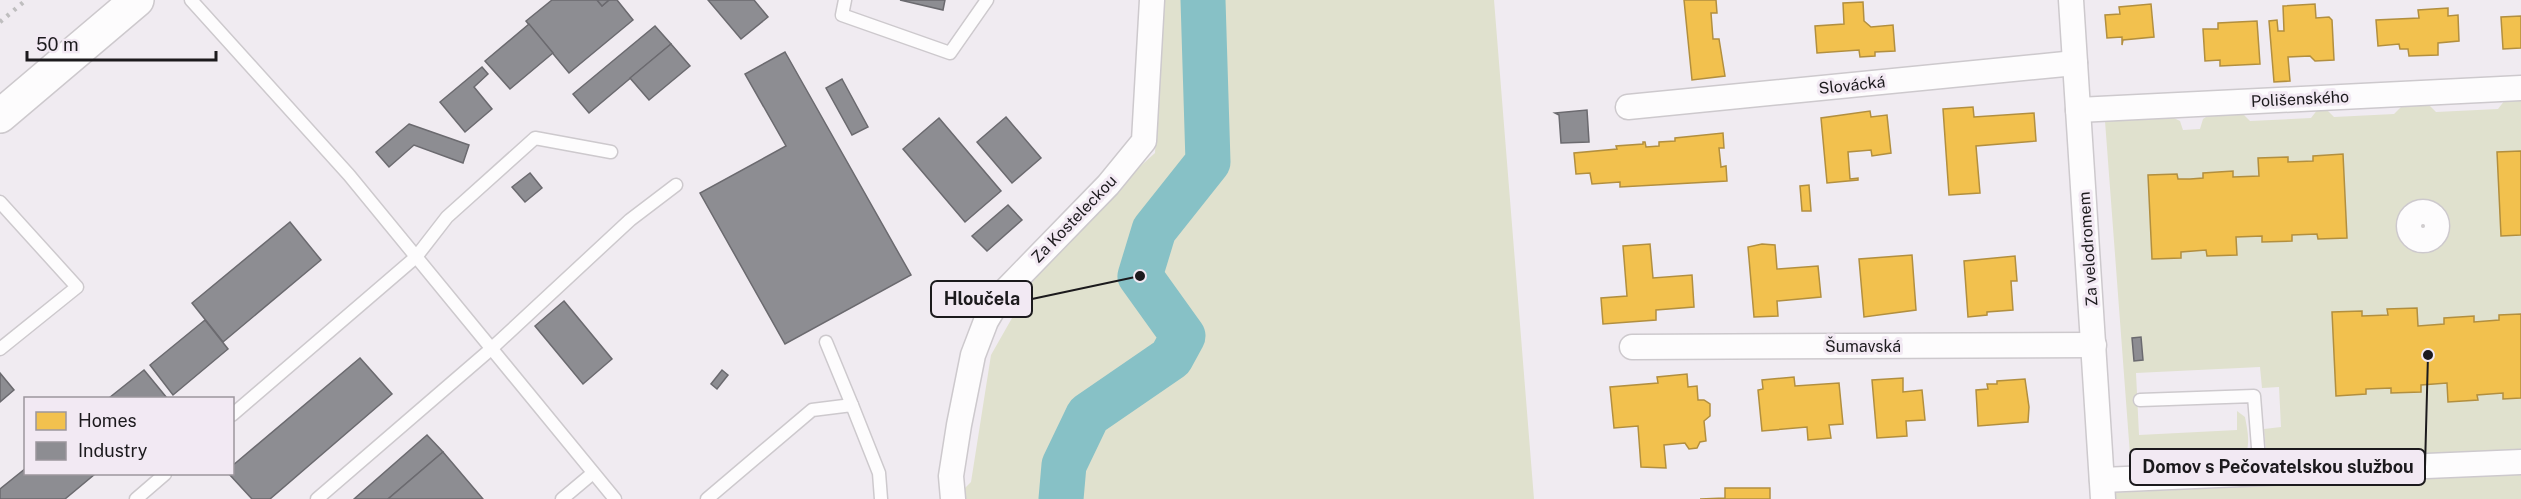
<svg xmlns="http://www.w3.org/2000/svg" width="2521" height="499" font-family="'Public Sans',sans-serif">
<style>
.green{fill:#e0e1ce}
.homes{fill:#f2c14e;stroke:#b28f3f;stroke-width:1.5}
.industry{fill:#8d8d92;stroke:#6b6a6f;stroke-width:1.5}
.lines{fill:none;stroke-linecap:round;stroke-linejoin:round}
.river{stroke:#87c1c6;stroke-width:45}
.lane-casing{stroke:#cdc9cd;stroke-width:15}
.street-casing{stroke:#cdc9cd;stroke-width:27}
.secondary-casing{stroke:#cdc9cd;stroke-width:36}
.lane{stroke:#fdfcfd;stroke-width:12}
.street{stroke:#fdfcfd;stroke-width:24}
.secondary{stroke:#fdfcfd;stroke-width:33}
.rail{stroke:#bfbebf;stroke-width:4.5;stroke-dasharray:3 6;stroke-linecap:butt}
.labels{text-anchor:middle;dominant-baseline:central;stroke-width:6;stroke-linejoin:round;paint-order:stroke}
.street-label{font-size:16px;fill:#1c1a1d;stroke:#f2e9f3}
.leader{fill:none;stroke:#1c1a1d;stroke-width:2}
.callout-dot{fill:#1c1a1d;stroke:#f2e9f3;stroke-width:2}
.callout{fill:#f2e9f3;stroke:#1c1a1d;stroke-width:2}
.callout-label{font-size:18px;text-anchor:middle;font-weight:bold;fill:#1c1a1d}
</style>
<rect width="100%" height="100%" fill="#f0ebf1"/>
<g class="green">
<polygon points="1162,0 1494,0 1534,499 954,499 971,482 991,355 1054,244 1155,153"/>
<path d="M2521,99v215l-22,1v5l-25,2 -1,-6 -29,2v6l-26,2 -2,-18 -28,1v6l-26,1 -1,-5 -29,1 4,84 30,-2v-5l25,-1 1,5 29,-1v-7l26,-2 1,19 29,-2v-5l26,-2v6l18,-1v51l-243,12 -12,-9 -2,-23 17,-2 -2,-40 -17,1 -2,-21 -124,6 3,62 98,-5v-19l8,6c3,16 8,36 -8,46l-106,5 -26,-347 65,-5 10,5 3,9 17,-1 3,-10 6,-4 33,-2 8,8 61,-3 7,-9h8l8,8 60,-3 9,-9 25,-1 8,8 62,-3 7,-9z"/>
<polygon points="2521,474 2521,499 2111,499 2111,493"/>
</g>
<g class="homes">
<polygon points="1684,0 1716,0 1717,13 1711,13 1713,39 1719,39 1725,76 1692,80"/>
<polygon points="1863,2 1864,21 1871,27 1893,25 1895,51 1875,52 1875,56 1860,57 1859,50 1817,53 1815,26 1844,24 1843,3"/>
<polygon points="2151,4 2154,37 2123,40 2122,45 2122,37 2107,38 2105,15 2120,14 2119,7"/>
<polygon points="2315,4 2316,18 2329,17 2332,20 2334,60 2315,61 2310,56 2288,57 2290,81 2274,82 2269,21 2277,20 2278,31 2284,31 2283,6"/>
<polygon points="2448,8 2448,16 2458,15 2459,41 2438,43 2438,55 2409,56 2408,49 2400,49 2399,44 2378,46 2376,20 2419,18 2418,10"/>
<polygon points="2521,16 2521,48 2503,49 2501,17"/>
<polygon points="2257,21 2260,64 2220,66 2220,60 2205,61 2203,29 2218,29 2218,23"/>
<polygon points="1973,107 1974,117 2034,113 2036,141 1976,146 1980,193 1949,195 1943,109"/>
<polygon points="1870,111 1871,117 1887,115 1891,153 1872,156 1871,150 1848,152 1850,179 1858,178 1858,180 1827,183 1821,118"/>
<polygon points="1723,133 1724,148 1719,148 1721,167 1726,166 1727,181 1620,187 1620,182 1592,184 1590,173 1576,174 1574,153 1617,149 1616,146 1643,144 1643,142 1645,142 1646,147 1659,146 1659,142 1675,141 1675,138"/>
<polygon points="2521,151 2521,235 2501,236 2497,152"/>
<polygon points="2343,154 2347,238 2318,239 2317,234 2292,235 2292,241 2262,242 2262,236 2236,237 2237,255 2207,256 2206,250 2181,252 2181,258 2152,259 2148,175 2177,174 2178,179 2190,179 2203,178 2203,173 2233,171 2233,177 2259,176 2258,158 2288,157 2288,162 2313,161 2313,156"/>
<polygon points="1809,185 1811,211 1802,211 1800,186"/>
<polygon points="1650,244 1653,278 1692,275 1694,307 1656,310 1656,320 1603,324 1601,298 1627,296 1623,246"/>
<polygon points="1762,244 1775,245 1777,269 1818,266 1821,297 1777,301 1778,316 1754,317 1748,247"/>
<polygon points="1912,255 1916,310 1864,317 1859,259"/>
<polygon points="2015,256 2017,281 2011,281 2013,310 1987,312 1987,315 1968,317 1964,261"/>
<polygon points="2417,308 2418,326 2444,324 2444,318 2474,316 2474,322 2499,320 2499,315 2521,314 2521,398 2503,399 2503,393 2477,395 2478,400 2448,402 2447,383 2421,385 2421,392 2391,393 2391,388 2366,389 2366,394 2336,396 2332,312 2362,311 2362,316 2388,315 2387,309"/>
<polygon points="1687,374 1688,387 1697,386 1698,400 1704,400 1710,404 1710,416 1704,421 1706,441 1700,442 1697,448 1689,449 1685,443 1664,445 1666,468 1641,467 1638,426 1614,428 1610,387 1658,383 1657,377"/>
<polygon points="1794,377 1795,386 1839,383 1843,424 1829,425 1831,438 1808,440 1807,427 1762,431 1758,390 1763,389 1762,380"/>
<polygon points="1903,378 1903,392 1922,390 1925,420 1906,421 1907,436 1877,438 1872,380"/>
<polygon points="2025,379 2029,407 2028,422 1978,426 1976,390 1988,389 1987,384 1997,384 1997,381"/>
<polygon points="1725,488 1770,488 1770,499 1700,499 1725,498"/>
</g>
<g class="industry">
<polygon points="552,0 597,0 602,6 609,0 617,0 633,20 569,73 526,21"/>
<polygon points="597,0 609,0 602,6"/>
<polygon points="708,0 754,0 768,17 741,39"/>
<polygon points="900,0 945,0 943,10"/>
<polygon points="529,24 553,53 510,89 485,61"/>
<polygon points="655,26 671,44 589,113 573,94"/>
<polygon points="671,44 690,66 649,100 630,78"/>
<polygon points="785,52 911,275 785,344 700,193 786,146 745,74"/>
<polygon points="482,67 488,74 474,87 492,109 465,132 440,102"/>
<polygon points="842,79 868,127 852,135 826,88"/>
<polygon points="1587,110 1589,142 1561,143 1559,115 1555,113"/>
<polygon points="1006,117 1041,158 1012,183 977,142"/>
<polygon points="939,118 1001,191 965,222 903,149"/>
<polygon points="409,124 469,145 463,163 414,145 389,167 376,152"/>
<polygon points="530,173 542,188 525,202 512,187"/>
<polygon points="1008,205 1022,220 987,251 972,236"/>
<polygon points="290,222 321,260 223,342 192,303"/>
<polygon points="564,301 612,359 583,384 535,326"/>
<polygon points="205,320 228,349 173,395 150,365"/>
<polygon points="2141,337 2143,360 2134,361 2132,338"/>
<polygon points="360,358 392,394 270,499 252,499 229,474 232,474 232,466"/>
<polygon points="144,370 167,398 109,398"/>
<polygon points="722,370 728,375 717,389 711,384"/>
<polygon points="0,373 14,390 0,402"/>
<polygon points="427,435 443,452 388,499 354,499"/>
<polygon points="443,452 483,499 388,499"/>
<polygon points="26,468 26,474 95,474 65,499 0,499 0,489"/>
</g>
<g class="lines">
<polyline class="river" points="1061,499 1064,465 1088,415 1171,358 1183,336 1140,276 1154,230 1208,162 1203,0"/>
<g class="lane-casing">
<g id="lane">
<polyline points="191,0 349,175 615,499"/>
<polyline points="845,0 842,15 950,53 987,0"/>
<polyline points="0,202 77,287 0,349"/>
<polyline points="826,342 852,405"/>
<polyline points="2140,400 2254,396 2260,473"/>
<polyline points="232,415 416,257 447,217 535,138 611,152"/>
<polyline points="136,499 165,474"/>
<polyline points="317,499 491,349 630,220 676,185"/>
<polyline points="562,499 593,473"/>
<polyline points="707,499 812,410 852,405 879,473 881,499"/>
</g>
</g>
<g class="street-casing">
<g id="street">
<polyline points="2071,0 2103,499"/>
<polyline points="1628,107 2075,63"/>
<polyline points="2078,110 2521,88"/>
<circle cx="2423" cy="226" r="14"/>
<polyline points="1632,347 2094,345"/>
<polyline points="2102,480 2521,462"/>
<polyline points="953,499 951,476 959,425 973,355 986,321 1002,294 1108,185 1144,141 1152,0"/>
</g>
</g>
<g class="secondary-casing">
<polyline id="secondary" points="0,116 137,0"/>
</g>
<use href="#lane" class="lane"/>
<use href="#street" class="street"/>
<use href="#secondary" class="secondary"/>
<polyline class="rail" points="0,22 26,0"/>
</g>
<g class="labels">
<g class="street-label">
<text transform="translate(1852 85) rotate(-6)">Slovácká</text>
<text transform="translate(2300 99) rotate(-3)">Polišenského</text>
<text transform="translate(1074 219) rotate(-46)">Za Kosteleckou</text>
<text transform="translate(2088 249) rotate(-94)">Za velodromem</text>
<text x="1863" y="346">Šumavská</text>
</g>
</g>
<path class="leader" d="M1140 276L1032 299M2428 355L2425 467"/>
<g class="callout-dot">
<circle cx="1140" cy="276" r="6"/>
<circle cx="2428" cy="355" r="6"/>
</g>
<g class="callout">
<rect x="931" y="281" width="101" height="36" rx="6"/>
<rect x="2130" y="449" width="295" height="36" rx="6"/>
</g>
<g class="callout-label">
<text x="982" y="305">Hloučela</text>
<text x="2278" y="473">Domov s Pečovatelskou službou</text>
</g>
<rect x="24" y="397" width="210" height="78" fill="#f2e9f3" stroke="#9c969d" stroke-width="1.5"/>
<rect x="36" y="412" width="30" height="18" fill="#f2c14e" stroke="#9c969d" stroke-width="1.5"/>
<text x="78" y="427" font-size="18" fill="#1c1a1d">Homes</text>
<rect x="36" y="442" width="30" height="18" fill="#8d8d92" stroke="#9c969d" stroke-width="1.5"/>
<text x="78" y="457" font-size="18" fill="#1c1a1d">Industry</text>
<path d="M27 51v9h189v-9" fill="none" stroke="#1c1a1d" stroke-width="3"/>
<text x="36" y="51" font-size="18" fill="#1c1a1d" stroke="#f2e9f3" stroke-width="4.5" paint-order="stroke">50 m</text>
</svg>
